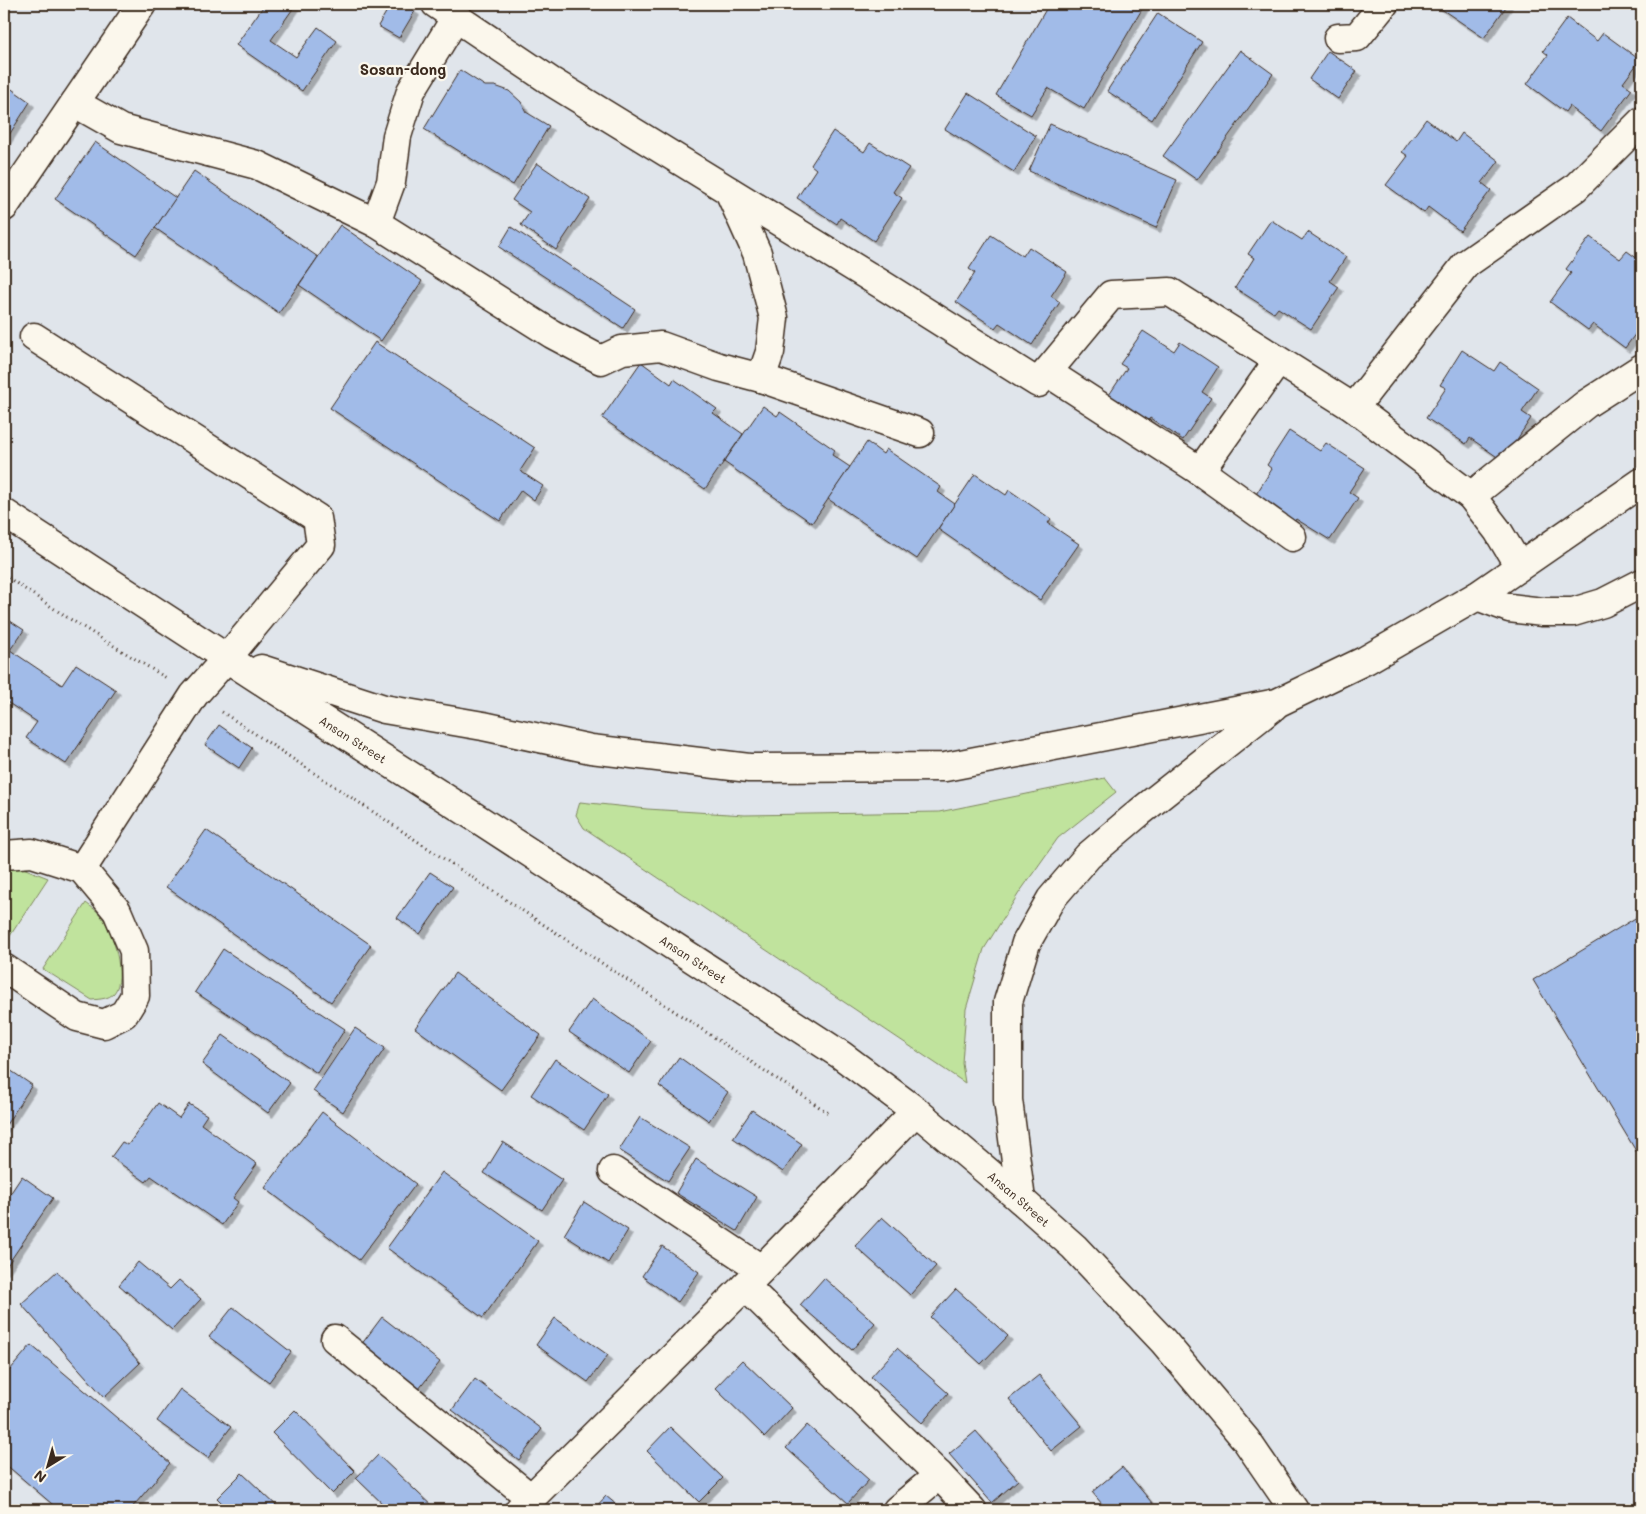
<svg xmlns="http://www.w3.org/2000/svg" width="1646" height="1514" font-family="Mali,sans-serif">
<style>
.green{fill:#c0e39d;stroke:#7e865e}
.building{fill:#a1bbe8;stroke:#3b2a1e;filter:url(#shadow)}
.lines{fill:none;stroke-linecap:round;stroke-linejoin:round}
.minor-casing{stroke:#3b2a1e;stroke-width:31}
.major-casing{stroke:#3b2a1e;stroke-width:31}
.path{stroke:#3b2a1e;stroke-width:3;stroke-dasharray:1 4;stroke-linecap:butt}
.minor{stroke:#fbf7ec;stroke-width:28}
.major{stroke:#fbf7ec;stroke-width:28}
.labels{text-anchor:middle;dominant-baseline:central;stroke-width:4.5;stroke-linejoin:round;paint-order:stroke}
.street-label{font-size:12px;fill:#3b2a1e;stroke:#fbf7ec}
.quarter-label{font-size:15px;font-weight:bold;fill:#3b2a1e;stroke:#fbf7ec}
</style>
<defs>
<filter id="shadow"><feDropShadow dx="4.5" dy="4.5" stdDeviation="0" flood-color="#0004"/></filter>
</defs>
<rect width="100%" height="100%" fill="#e0e5eb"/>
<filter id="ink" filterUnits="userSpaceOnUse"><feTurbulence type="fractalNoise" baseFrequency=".02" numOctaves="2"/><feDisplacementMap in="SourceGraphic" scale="10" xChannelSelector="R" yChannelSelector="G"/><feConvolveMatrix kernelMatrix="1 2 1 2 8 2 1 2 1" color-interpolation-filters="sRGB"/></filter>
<g filter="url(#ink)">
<g class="green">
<polygon points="1105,778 1116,792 1058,838 1019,893 984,949 966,1009 962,1063 965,1083 584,828 576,815 580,802 647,809 745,815 939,812"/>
<polygon points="23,868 48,878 6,942 4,941 4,869"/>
<path d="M86,903c5,4 12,8 15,13 12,14 26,62 13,77 -5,6 -14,6 -22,7l-49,-31z"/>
</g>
<g class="building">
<polygon points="265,4 283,4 292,10 271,40 296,57 318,27 337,41 302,91 236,45"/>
<polygon points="283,4 296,4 292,10"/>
<polygon points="391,4 404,4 415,11 399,38 378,26"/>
<polygon points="1049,4 1145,4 1084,109 1048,88 1031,115 996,95"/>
<polygon points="1434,4 1508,4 1484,38"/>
<polygon points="1158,13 1202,42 1152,120 1107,91"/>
<polygon points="1567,18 1597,41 1603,33 1640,60 1623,83 1632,89 1601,131 1569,106 1565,112 1527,84 1548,55 1543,51"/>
<polygon points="1240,50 1273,74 1197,180 1163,156"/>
<polygon points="1328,51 1357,71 1338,99 1309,79"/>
<polygon points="460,70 485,86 495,86 509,91 521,102 526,112 549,126 513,185 424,129"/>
<polygon points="6,85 30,102 4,143 4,88"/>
<polygon points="968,93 1036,136 1014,172 945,129"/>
<polygon points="1426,119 1456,142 1462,133 1499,161 1482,183 1491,190 1460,231 1428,207 1424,213 1386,185 1408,156 1402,152"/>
<polygon points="1050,124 1177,180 1156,228 1029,171"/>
<polygon points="833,131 864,152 870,143 909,168 893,192 902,198 874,241 840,218 837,224 797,198 816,169 811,165"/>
<polygon points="95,142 176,198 136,255 55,199"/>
<polygon points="537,163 590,199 556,250 521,225 530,212 512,200"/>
<polygon points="194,171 318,257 279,313 155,228"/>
<polygon points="1271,220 1302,240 1308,232 1346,257 1330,281 1339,287 1311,329 1278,308 1274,313 1235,288 1254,258 1248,254"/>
<polygon points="340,225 422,281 381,341 299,285"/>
<polygon points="511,227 635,309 623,328 499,247"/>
<polygon points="991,235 1023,256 1029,247 1067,272 1051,296 1060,302 1032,345 999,323 995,328 956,302 975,273 969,269"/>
<polygon points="1590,237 1620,259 1627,251 1642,262 1642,325 1625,348 1593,324 1588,330 1550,302 1571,273 1566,269"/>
<polygon points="1143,331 1174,351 1180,342 1218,367 1202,392 1211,398 1183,440 1150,418 1146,424 1107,398 1127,368 1120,364"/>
<polygon points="375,342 535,448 520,471 543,486 534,500 521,490 500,521 330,408"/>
<polygon points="1462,350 1494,371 1500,362 1538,388 1522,412 1531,418 1503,461 1470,438 1466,444 1426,418 1446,388 1440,385"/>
<polygon points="641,362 671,384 674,379 717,409 713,413 743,434 705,489 602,418"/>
<polygon points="763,406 777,416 780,412 835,450 832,455 850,467 812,523 724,462"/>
<polygon points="1289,431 1320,451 1326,443 1365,468 1349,492 1358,498 1330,540 1296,519 1292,524 1253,499 1272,469 1267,465"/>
<polygon points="867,442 883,454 886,449 941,487 938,492 955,504 917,559 828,499"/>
<polygon points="975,474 1006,495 1009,490 1051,519 1048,523 1079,544 1040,600 938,529"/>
<polygon points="4,617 24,630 10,650 62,685 76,664 116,690 66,764 26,738 37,722 4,700"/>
<polygon points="219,725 252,748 239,768 205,745"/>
<polygon points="206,830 371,945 331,1002 166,887"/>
<polygon points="430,872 453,887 420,934 397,918"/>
<polygon points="1642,914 1642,1161 1533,980"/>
<polygon points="223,949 345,1029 317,1073 195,992"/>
<polygon points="455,973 541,1035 501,1090 415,1028"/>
<polygon points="592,999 651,1041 629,1073 569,1032"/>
<polygon points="355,1028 385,1048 343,1112 313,1091"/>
<polygon points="223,1035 290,1083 268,1113 202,1064"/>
<polygon points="679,1057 728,1092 709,1121 659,1086"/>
<polygon points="555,1059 608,1094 584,1130 531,1095"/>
<polygon points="4,1066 32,1085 4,1128"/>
<polygon points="158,1103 179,1118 189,1104 207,1115 201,1124 257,1164 233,1198 238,1202 222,1225 151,1176 146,1182 111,1157 122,1142 128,1145"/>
<polygon points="752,1110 802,1144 783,1172 733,1138"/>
<polygon points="322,1112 416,1184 359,1260 265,1188"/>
<polygon points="640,1117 690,1148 668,1181 619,1150"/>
<polygon points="503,1142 562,1180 542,1210 484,1173"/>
<polygon points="696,1159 757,1197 737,1231 676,1193"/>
<polygon points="442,1172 538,1241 483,1318 387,1248"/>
<polygon points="22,1176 53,1198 4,1270 4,1203"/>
<polygon points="584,1202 628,1230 608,1263 564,1235"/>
<polygon points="882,1217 936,1266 910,1295 855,1246"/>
<polygon points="662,1246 699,1272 678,1302 642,1276"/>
<polygon points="138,1262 170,1289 179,1280 201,1299 172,1330 119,1285"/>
<polygon points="57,1271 140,1363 104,1397 21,1304"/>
<polygon points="824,1278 875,1323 852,1350 800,1305"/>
<polygon points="956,1289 1008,1336 981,1364 930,1317"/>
<polygon points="233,1307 291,1352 269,1382 209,1337"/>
<polygon points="382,1317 440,1362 419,1389 361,1345"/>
<polygon points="555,1318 608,1355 588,1382 536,1345"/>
<polygon points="31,1345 170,1463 130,1510 59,1510 4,1463 4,1377"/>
<polygon points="897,1348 948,1393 922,1423 871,1377"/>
<polygon points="742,1360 792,1408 765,1437 715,1388"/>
<polygon points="1039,1375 1082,1426 1051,1451 1009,1399"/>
<polygon points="475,1379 542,1429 519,1460 452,1410"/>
<polygon points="180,1389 231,1427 208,1458 157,1421"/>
<polygon points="295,1410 355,1471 332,1494 272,1433"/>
<polygon points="807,1425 869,1480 848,1503 786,1448"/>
<polygon points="670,1427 723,1478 699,1502 647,1451"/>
<polygon points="976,1431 1018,1480 992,1503 949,1454"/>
<polygon points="378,1455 436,1510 389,1510 356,1478"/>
<polygon points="1122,1467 1158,1510 1107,1510 1092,1492"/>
<polygon points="242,1473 281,1510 229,1510 217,1498"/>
<polygon points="606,1496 623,1510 593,1510"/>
</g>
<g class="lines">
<g class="minor-casing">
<g id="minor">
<polyline points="436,4 552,82 881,284 1038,383 1111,295 1170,292 1354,408 1471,496 1498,531 1519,566"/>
<polyline points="1338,38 1357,37 1384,4"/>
<polyline points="75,103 121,129 257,165 376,223 552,334 601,360 622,350 661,346 719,367 761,378 920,433"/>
<polyline points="729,191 757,253 774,318 770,352 761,378"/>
<polyline points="4,207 142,4"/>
<polyline points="376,223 391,182 397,136 411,91 456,17"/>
<polyline points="34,337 317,518 321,545 227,658 194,695 82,869"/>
<polyline points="1047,372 1200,471 1292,537"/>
<polyline points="1354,408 1466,264 1575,188 1642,121"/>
<polyline points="1200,471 1278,361"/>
<polyline points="1471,496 1586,404 1642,368"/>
<polyline points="1477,596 1509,608 1543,612 1573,612 1603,603 1642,583"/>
<polyline points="4,855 32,853 82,869 117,911 134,951 135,996 124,1014 104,1024 77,1017 4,968"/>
<polyline points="613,1171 761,1269"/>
<polyline points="745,1286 939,1475 972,1510"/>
<polyline points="335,1339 531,1498"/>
<polyline points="519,1510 745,1286 916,1111"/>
<polyline points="897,1510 939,1475"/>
</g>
</g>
<g class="major-casing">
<g id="major">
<path id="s1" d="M4,513l275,179 196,125 366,238 75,56 105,89 53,47 89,94 83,99 48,70"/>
<polyline points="261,669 384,709 483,726 591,749 749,768 945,767 1277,703 1366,660 1477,596 1642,482"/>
<polyline points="1021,1200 1008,1100 1008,1002 1026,943 1051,899 1088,856 1140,812 1274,706"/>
</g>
</g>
<g class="path">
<polyline points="4,575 65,616 168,679"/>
<polyline points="222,712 830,1114"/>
</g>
<use href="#minor" class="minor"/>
<use href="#major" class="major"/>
</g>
</g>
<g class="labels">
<g class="street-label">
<text stroke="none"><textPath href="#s1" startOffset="416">Ansan Street</textPath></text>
<text stroke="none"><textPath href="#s1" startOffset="821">Ansan Street</textPath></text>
<text stroke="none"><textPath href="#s1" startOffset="1226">Ansan Street</textPath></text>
</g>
<g class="quarter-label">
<text x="403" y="69">Sosan-dong</text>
</g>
</g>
<rect width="1646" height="1514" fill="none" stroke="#fbf7ec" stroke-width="20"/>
<rect x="10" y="10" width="1626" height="1494" fill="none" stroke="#3b2a1e" stroke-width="2" filter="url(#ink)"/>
<g transform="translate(48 1466) rotate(217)" stroke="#fbf7ec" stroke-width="4" paint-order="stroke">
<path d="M0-4L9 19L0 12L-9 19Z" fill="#3b2a1e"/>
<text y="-8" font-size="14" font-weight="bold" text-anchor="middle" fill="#3b2a1e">N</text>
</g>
</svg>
